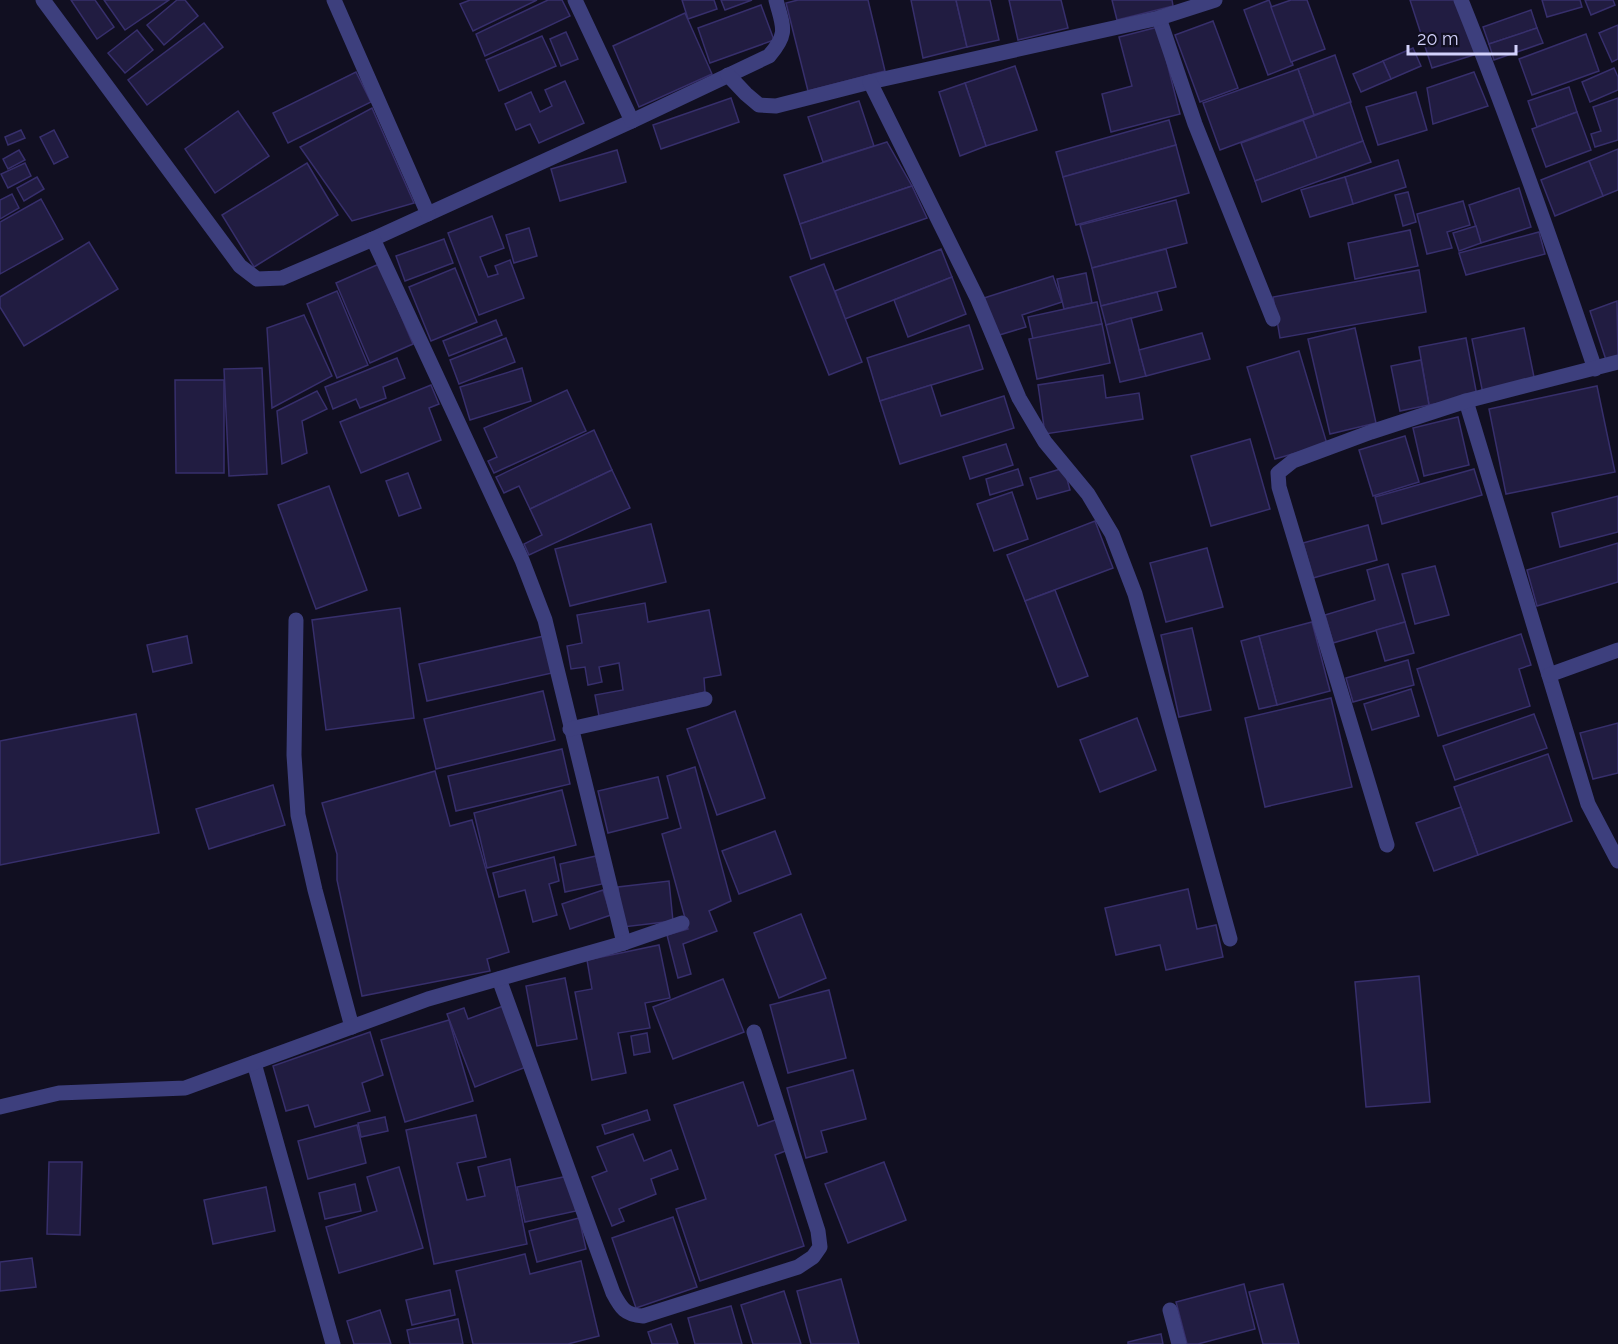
<svg xmlns="http://www.w3.org/2000/svg" width="1618" height="1344" font-family="Raleway,sans-serif">
<style>
.building{fill:#211c41;stroke:#372f6c;stroke-width:1.5}
.lines{fill:none;stroke-linecap:round;stroke-linejoin:round}
.minor{stroke:#3d3f7d;stroke-width:15}
</style>
<rect width="100%" height="100%" fill="#110f21"/>
<g class="building">
<polygon points="71,0 95,0 114,27 97,39"/>
<polygon points="104,0 169,0 125,30"/>
<polygon points="177,0 185,0 198,16 164,45 147,25"/>
<polygon points="470,0 537,0 473,31 460,4"/>
<polygon points="548,0 562,0 570,16 485,56 476,34"/>
<polygon points="682,0 714,0 717,9 688,19"/>
<polygon points="721,0 752,0 725,10"/>
<polygon points="798,0 868,0 885,71 808,91 786,3"/>
<polygon points="911,0 956,0 967,47 923,58"/>
<polygon points="956,0 990,0 999,40 967,47"/>
<polygon points="1009,0 1061,0 1068,28 1018,40"/>
<polygon points="1112,0 1172,0 1173,6 1117,20"/>
<polygon points="1269,0 1293,65 1268,75 1244,10"/>
<polygon points="1291,0 1307,0 1325,49 1291,62 1271,7"/>
<polygon points="1410,0 1460,0 1477,54 1432,68"/>
<polygon points="1542,0 1580,0 1582,7 1547,17"/>
<polygon points="1585,0 1613,0 1615,5 1591,15"/>
<polygon points="761,5 774,40 710,63 698,28"/>
<polygon points="1531,10 1537,28 1489,44 1483,27"/>
<polygon points="685,13 712,74 639,107 613,46"/>
<polygon points="1213,21 1238,88 1200,102 1175,35"/>
<polygon points="204,23 223,47 147,105 128,80"/>
<polygon points="1618,25 1618,59 1612,62 1599,33"/>
<polygon points="1158,27 1180,114 1111,132 1102,94 1132,86 1119,37"/>
<polygon points="1537,28 1543,43 1494,60 1489,44"/>
<polygon points="137,30 153,50 125,73 108,53"/>
<polygon points="566,32 578,59 561,66 550,39"/>
<polygon points="1586,34 1599,71 1532,95 1519,59"/>
<polygon points="542,36 556,66 499,91 486,60"/>
<polygon points="1413,48 1421,66 1391,79 1383,61"/>
<polygon points="1335,55 1351,102 1314,115 1298,69"/>
<polygon points="1383,61 1391,79 1361,92 1353,74"/>
<polygon points="1015,66 1037,130 986,146 965,83"/>
<polygon points="1614,68 1618,77 1618,90 1590,102 1582,82"/>
<polygon points="1298,69 1314,115 1220,150 1203,103"/>
<polygon points="356,72 371,102 288,143 273,113"/>
<polygon points="1474,72 1488,106 1433,124 1427,88"/>
<polygon points="565,81 584,123 539,143 530,124 516,130 505,104 531,92 540,112 552,106 545,90"/>
<polygon points="965,83 986,146 960,156 939,92"/>
<polygon points="1569,87 1577,112 1537,127 1528,101"/>
<polygon points="1416,92 1427,130 1378,145 1366,107"/>
<polygon points="731,98 739,122 661,149 653,125"/>
<polygon points="1618,98 1618,140 1595,147 1591,134 1601,131 1593,107"/>
<polygon points="859,101 874,146 823,162 808,117"/>
<polygon points="1350,102 1363,141 1317,158 1303,120"/>
<polygon points="372,108 414,203 352,221 300,147"/>
<polygon points="238,111 269,156 215,193 185,149"/>
<polygon points="1577,112 1591,150 1546,167 1532,129"/>
<polygon points="1169,120 1176,145 1063,177 1056,152"/>
<polygon points="1303,120 1317,158 1255,181 1241,143"/>
<polygon points="21,130 25,138 8,145 5,137"/>
<polygon points="54,130 68,157 54,164 40,137"/>
<polygon points="1363,141 1371,162 1262,202 1255,181"/>
<polygon points="887,142 912,186 800,224 784,175"/>
<polygon points="1176,145 1189,193 1076,225 1063,177"/>
<polygon points="1618,149 1618,190 1603,196 1589,161"/>
<polygon points="19,150 25,160 8,169 3,159"/>
<polygon points="617,150 626,182 560,201 551,169"/>
<polygon points="1398,160 1406,187 1353,204 1345,177"/>
<polygon points="1589,161 1603,196 1555,216 1541,180"/>
<polygon points="25,163 31,176 8,188 1,174"/>
<polygon points="307,163 338,215 254,267 222,215"/>
<polygon points="37,177 44,189 24,201 17,188"/>
<polygon points="1345,177 1353,204 1310,217 1301,190"/>
<polygon points="912,186 927,218 811,259 800,224"/>
<polygon points="1519,188 1531,227 1481,243 1469,205"/>
<polygon points="1408,192 1416,222 1403,226 1395,195"/>
<polygon points="12,194 19,208 0,219 0,200"/>
<polygon points="41,199 63,239 0,274 0,222"/>
<polygon points="1176,200 1187,243 1092,268 1080,225"/>
<polygon points="1463,201 1470,225 1447,232 1452,248 1427,254 1417,214"/>
<polygon points="492,216 504,248 480,257 488,277 498,274 495,266 510,260 524,298 479,315 448,233"/>
<polygon points="1476,226 1481,243 1459,251 1453,233"/>
<polygon points="529,228 537,256 514,263 506,235"/>
<polygon points="1410,230 1418,266 1355,279 1348,243"/>
<polygon points="1539,232 1545,254 1466,275 1459,253"/>
<polygon points="444,239 453,263 405,281 396,256"/>
<polygon points="89,242 118,289 24,346 0,307 0,297"/>
<polygon points="941,249 952,277 845,319 835,291"/>
<polygon points="1166,249 1176,287 1101,306 1092,268"/>
<polygon points="379,264 413,344 370,363 336,283"/>
<polygon points="824,264 862,362 829,375 790,277"/>
<polygon points="455,268 477,322 431,341 409,287"/>
<polygon points="1419,270 1426,312 1280,338 1273,297"/>
<polygon points="1086,273 1092,303 1064,309 1057,279"/>
<polygon points="1053,276 1062,302 1022,315 1026,327 996,336 984,298"/>
<polygon points="952,277 966,314 908,337 894,300"/>
<polygon points="337,291 368,365 337,378 307,304"/>
<polygon points="1157,292 1162,310 1106,325 1101,306"/>
<polygon points="1617,301 1618,359 1607,363 1590,311"/>
<polygon points="1097,302 1102,324 1033,339 1028,317"/>
<polygon points="304,315 332,376 272,408 267,328"/>
<polygon points="1131,318 1146,376 1120,382 1106,325"/>
<polygon points="496,320 502,335 449,356 443,341"/>
<polygon points="1102,324 1110,363 1037,379 1029,339"/>
<polygon points="969,325 983,369 880,401 867,358"/>
<polygon points="1355,328 1376,423 1330,434 1308,339"/>
<polygon points="1524,328 1535,382 1483,394 1472,339"/>
<polygon points="1202,333 1210,359 1146,376 1139,350"/>
<polygon points="506,338 515,362 459,384 450,360"/>
<polygon points="1466,338 1477,396 1429,405 1419,347"/>
<polygon points="1299,351 1327,444 1275,459 1247,367"/>
<polygon points="397,358 405,378 383,387 386,398 360,408 356,399 333,409 325,387"/>
<polygon points="1421,360 1429,405 1400,411 1391,366"/>
<polygon points="262,368 267,474 229,476 224,369"/>
<polygon points="522,368 531,401 470,420 460,387"/>
<polygon points="1103,375 1106,398 1139,393 1143,419 1045,434 1038,385"/>
<polygon points="175,380 224,380 224,473 176,473"/>
<polygon points="431,385 439,404 429,408 441,440 361,473 340,422"/>
<polygon points="931,385 941,416 1004,396 1014,428 900,464 880,401"/>
<polygon points="1597,386 1615,472 1506,494 1489,409"/>
<polygon points="567,390 586,431 494,473 488,461 497,457 484,428"/>
<polygon points="317,391 327,409 302,421 307,453 282,464 277,411"/>
<polygon points="1458,417 1469,465 1424,476 1413,428"/>
<polygon points="594,430 612,470 530,509 519,486 504,493 496,477"/>
<polygon points="1405,436 1419,482 1373,496 1359,450"/>
<polygon points="1250,439 1270,509 1211,526 1191,456"/>
<polygon points="1006,444 1013,465 970,479 963,457"/>
<polygon points="1064,468 1070,490 1037,499 1030,478"/>
<polygon points="1018,469 1023,485 990,495 986,479"/>
<polygon points="1474,469 1482,495 1382,524 1375,497"/>
<polygon points="612,470 630,508 529,555 524,544 542,535 530,509"/>
<polygon points="408,473 421,508 399,516 386,481"/>
<polygon points="329,486 367,590 316,609 278,505"/>
<polygon points="1012,492 1028,539 994,551 977,504"/>
<polygon points="1618,496 1618,532 1560,547 1552,513"/>
<polygon points="1095,521 1113,568 1025,601 1007,555"/>
<polygon points="651,524 666,582 570,606 555,549"/>
<polygon points="1368,525 1377,560 1313,578 1303,543"/>
<polygon points="1618,543 1618,582 1537,606 1527,570"/>
<polygon points="1207,548 1223,607 1166,622 1150,563"/>
<polygon points="1388,564 1405,622 1333,643 1325,615 1375,600 1367,570"/>
<polygon points="1435,566 1449,615 1415,624 1402,574"/>
<polygon points="1055,590 1088,676 1058,687 1025,601"/>
<polygon points="645,603 648,622 709,610 721,675 704,678 705,692 599,716 595,695 623,690 619,663 599,667 602,682 588,685 585,667 571,669 567,646 582,643 577,615"/>
<polygon points="400,608 414,718 326,730 312,620"/>
<polygon points="1312,622 1330,691 1277,705 1259,636"/>
<polygon points="1405,622 1414,653 1385,661 1376,630"/>
<polygon points="1192,628 1211,710 1179,717 1161,635"/>
<polygon points="1521,634 1531,665 1519,669 1530,706 1438,736 1417,669"/>
<polygon points="187,636 192,663 153,672 147,645"/>
<polygon points="544,636 552,673 427,701 419,664"/>
<polygon points="1259,636 1277,705 1259,709 1241,641"/>
<polygon points="1408,660 1414,685 1353,702 1346,678"/>
<polygon points="1411,689 1419,716 1372,730 1364,704"/>
<polygon points="543,691 555,740 436,769 424,719"/>
<polygon points="1331,698 1352,787 1265,807 1245,718"/>
<polygon points="735,711 765,798 717,815 687,729"/>
<polygon points="136,714 159,833 0,865 0,741"/>
<polygon points="1534,714 1547,748 1455,780 1443,746"/>
<polygon points="1137,718 1156,770 1100,792 1080,740"/>
<polygon points="1618,723 1618,773 1593,779 1580,733"/>
<polygon points="562,749 570,784 456,811 448,776"/>
<polygon points="1548,754 1572,821 1478,855 1454,787"/>
<polygon points="695,767 731,901 709,911 717,931 683,944 691,974 678,978 667,935 688,929 662,834 681,828 667,776"/>
<polygon points="435,771 450,826 472,820 509,952 487,959 490,971 362,996 337,880 337,854 322,803"/>
<polygon points="658,777 668,818 608,833 598,791"/>
<polygon points="273,785 285,825 209,849 196,809"/>
<polygon points="562,790 576,845 487,868 474,813"/>
<polygon points="1461,807 1478,855 1434,871 1416,823"/>
<polygon points="775,831 791,874 739,894 722,851"/>
<polygon points="596,856 602,884 565,892 560,864"/>
<polygon points="554,857 559,881 549,884 557,915 533,922 525,890 499,897 493,873"/>
<polygon points="669,881 673,921 623,927 618,887"/>
<polygon points="1188,889 1197,929 1216,925 1223,957 1166,970 1160,945 1116,955 1105,908"/>
<polygon points="603,890 611,915 570,929 562,904"/>
<polygon points="801,914 826,978 779,998 754,933"/>
<polygon points="659,945 670,998 645,1003 650,1028 618,1033 626,1073 592,1080 575,992 592,989 587,960"/>
<polygon points="1419,976 1430,1102 1366,1107 1355,982"/>
<polygon points="565,978 577,1039 537,1046 526,986"/>
<polygon points="723,979 744,1032 673,1059 653,1007"/>
<polygon points="829,990 846,1058 788,1073 770,1005"/>
<polygon points="503,1006 526,1067 475,1087 447,1014 464,1008 468,1019"/>
<polygon points="449,1020 473,1101 405,1122 381,1040"/>
<polygon points="370,1032 383,1075 362,1083 370,1111 315,1127 308,1105 286,1111 273,1066"/>
<polygon points="647,1033 650,1052 634,1055 631,1036"/>
<polygon points="853,1070 866,1119 821,1131 827,1152 806,1158 787,1088"/>
<polygon points="743,1082 758,1126 778,1119 788,1150 775,1155 804,1246 700,1281 676,1209 706,1199 674,1105"/>
<polygon points="647,1110 650,1120 605,1134 602,1125"/>
<polygon points="476,1115 486,1157 457,1163 467,1200 485,1196 478,1167 510,1159 527,1244 434,1264 406,1130"/>
<polygon points="385,1117 388,1131 361,1137 358,1123"/>
<polygon points="357,1125 366,1163 308,1179 298,1141"/>
<polygon points="633,1134 644,1161 671,1150 678,1169 651,1179 656,1194 619,1209 624,1221 612,1226 592,1177 607,1171 597,1147"/>
<polygon points="49,1162 82,1162 80,1235 47,1234"/>
<polygon points="884,1162 906,1220 848,1243 825,1184"/>
<polygon points="399,1167 423,1248 339,1273 326,1227 377,1211 367,1177"/>
<polygon points="568,1176 576,1211 525,1222 517,1187"/>
<polygon points="355,1184 361,1211 325,1219 319,1193"/>
<polygon points="266,1187 275,1231 213,1244 204,1200"/>
<polygon points="673,1217 697,1287 636,1308 612,1238"/>
<polygon points="579,1218 586,1249 537,1262 529,1231"/>
<polygon points="525,1254 530,1274 581,1261 599,1336 568,1344 473,1344 456,1271"/>
<polygon points="32,1258 36,1287 0,1291 0,1262"/>
<polygon points="841,1279 859,1344 811,1344 797,1291"/>
<polygon points="1244,1284 1255,1329 1198,1344 1187,1344 1176,1302"/>
<polygon points="1283,1284 1299,1344 1263,1344 1249,1292"/>
<polygon points="450,1290 455,1315 412,1325 406,1300"/>
<polygon points="784,1291 801,1344 753,1344 741,1305"/>
<polygon points="731,1306 742,1344 695,1344 688,1318"/>
<polygon points="380,1310 391,1344 354,1344 347,1321"/>
<polygon points="458,1319 463,1344 410,1344 407,1330"/>
<polygon points="671,1324 678,1344 652,1344 648,1332"/>
<polygon points="1161,1334 1163,1344 1128,1344 1128,1342"/>
</g>
<g class="lines">
<g class="minor">
<path d="M43,0l197,266 17,13 25,-1 91,-39 259,-118 137,-65c20,-23 14,-29 7,-56"/>
<polyline points="334,0 428,214"/>
<polyline points="575,0 632,121"/>
<path d="M1461,0c49,122 92,245 134,369"/>
<polyline points="1159,18 1195,124 1273,319"/>
<polyline points="728,75 746,94 759,105 776,106 870,82 1159,18 1215,0"/>
<polyline points="870,82 978,300 1019,398 1045,442 1088,494 1112,534 1135,594 1230,939"/>
<polyline points="373,239 522,560 545,620 624,943"/>
<polyline points="1466,401 1588,804 1618,861"/>
<polyline points="296,620 294,755 298,815 315,890 352,1027"/>
<polyline points="1549,675 1618,650"/>
<polyline points="570,729 705,699"/>
<polyline points="1387,845 1279,487 1278,473 1293,461 1371,432 1466,401 1618,362"/>
<path d="M499,979l114,314c8,15 12,22 30,23l155,-49 15,-10 7,-10 -2,-16 -64,-199"/>
<polyline points="254,1063 333,1344"/>
<polyline points="0,1107 59,1093 185,1088 428,999 624,943 682,923"/>
<polyline points="1170,1310 1179,1344"/>
</g>
</g>
<path d="M1408 45v9h108v-9" fill="none" stroke="#d3d2fc" stroke-width="3"/>
<text x="1417" y="45" font-size="18" fill="#d3d2fc" stroke="#110f21" stroke-width="4.5" paint-order="stroke">20 m</text>
</svg>
